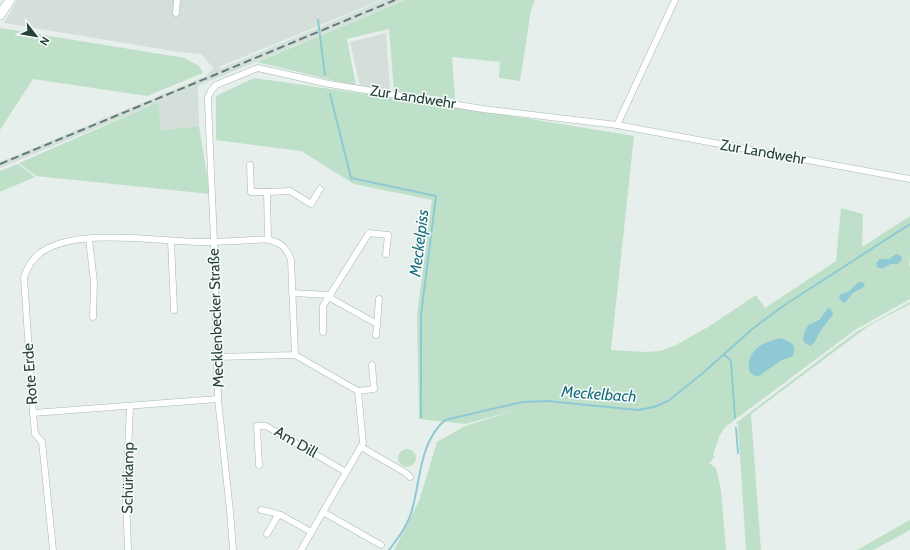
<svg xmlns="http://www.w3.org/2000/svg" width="910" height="550" font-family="Cabin,sans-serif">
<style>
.built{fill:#d4dfda}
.green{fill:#bfe0c8;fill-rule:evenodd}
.water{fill:#8ec9d4}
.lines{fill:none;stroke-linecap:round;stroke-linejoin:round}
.stream{stroke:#8ec9d4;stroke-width:2}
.street-casing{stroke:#a8b8b2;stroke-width:7}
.secondary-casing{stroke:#a4bbb3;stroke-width:10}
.street{stroke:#fff;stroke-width:6}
.secondary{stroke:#fff;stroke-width:9}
.rail{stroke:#5f7d75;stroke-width:2;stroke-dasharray:8 4;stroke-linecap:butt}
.labels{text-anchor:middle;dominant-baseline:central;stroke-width:3;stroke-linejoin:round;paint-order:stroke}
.street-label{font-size:15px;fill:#24423a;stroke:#f7fbf9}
.water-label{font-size:16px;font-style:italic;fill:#1c6f80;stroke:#f7fbf9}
</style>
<rect width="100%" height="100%" fill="#e6efeb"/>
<g class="built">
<polygon points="17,0 381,0 219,67 220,69 384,0 404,0 198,86 199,126 159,130 159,102 0,168 0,162 206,76 210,71 214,69 201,54 179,52 4,23"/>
<polygon points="386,33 390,90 360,86 350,42"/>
</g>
<g class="green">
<polygon points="405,0 535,0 531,10 520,81 499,78 500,62 452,57 455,99 394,91 389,29 347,39 356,86 257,62"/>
<polygon points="0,28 185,58 199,66 203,73 147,96 33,79 0,130"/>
<path d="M254,78l223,32 157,26 -23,214 36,2 13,-1 14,-5 34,-19 48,-32 9,13 71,-47 5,-53 22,6 -1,33 48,-31v41l-1,9 1,1v32l-55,31 -130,97 -6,10 -6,18 2,2 -6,6 7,5 5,22 5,60h-332l25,-49 18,-59 28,-16 48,-15 -48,13 -46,-5 -2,-104 15,-115 -78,-16 -53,-33 -85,-11v-44zM880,259h9l8,5h-6l-9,5zM857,283l7,4 -11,6 -7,9 -5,-8 8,-3zM832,316l-11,14 -6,12 -11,-9c6,-13 15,-14 28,-17zM780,338l8,2 4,17 -10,3 -23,16 -2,-29z"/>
<polygon points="159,102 160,130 199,126 210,194 36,176 19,163"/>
<polygon points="18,164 35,177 0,192 0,171"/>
<polygon points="910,302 910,304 870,325 751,414 761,550 746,550 738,424 736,423 856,332"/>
<circle cx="407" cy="458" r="9"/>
<polygon points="910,520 910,530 873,550 857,550"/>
</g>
<g class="water">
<polygon points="896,254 901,256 902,260 897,264 891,264 882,269 877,267 876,263 880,259 889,259"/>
<polygon points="862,282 865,285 864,287 853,293 846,302 844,303 840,300 839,298 841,294 849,291 857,283"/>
<polygon points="828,308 831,309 833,313 832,316 821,330 815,342 811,346 806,344 803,340 804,333 808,325 820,319"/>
<path d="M780,338c10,2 19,8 12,19l-10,3 -23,16c-16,1 -11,-21 -2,-28 5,-5 16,-8 23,-10z"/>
</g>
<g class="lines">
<g class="stream">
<polyline points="318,20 325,75"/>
<polyline points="330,94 351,178 436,196 421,315 421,417"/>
<polyline points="724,355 730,359 731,362 735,418"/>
<polyline points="736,428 738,453"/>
<path d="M389,550c9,-12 19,-25 23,-40 9,-31 7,-67 33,-90l77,-18 25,-1 91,9 16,-3 14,-6 35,-28 48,-43 32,-24 127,-82"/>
</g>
<g class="street-casing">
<g id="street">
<polyline points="176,13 177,0"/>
<polyline points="617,125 675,0"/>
<polyline points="250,165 251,192 267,192 268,239"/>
<polyline points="267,192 290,191 311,204 320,189"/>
<polyline points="89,239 94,282 93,317"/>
<polyline points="171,241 174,310"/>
<polyline points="292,293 330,295 332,299 377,324 379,299"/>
<polyline points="323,332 323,306 369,233 388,235 386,254"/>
<polyline points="376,335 377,324"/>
<polyline points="295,355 358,391 363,443 301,550"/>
<polyline points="358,391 374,389 372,365"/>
<polyline points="33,413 218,399"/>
<polyline points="361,447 406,473 410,477"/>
<polyline points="259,465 257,426 266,426 346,472"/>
<polyline points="261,510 271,512 281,515"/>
<polyline points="323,512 381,545"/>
<polyline points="267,534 277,517 281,515 311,532"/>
<path d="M53,550l-11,-108 -7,-8 -2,-21 -9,-136c3,-9 7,-17 15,-23 36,-28 120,-12 164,-12 17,0 33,-1 49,-2 6,0 13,-1 18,0 12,3 17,9 21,20l4,95 -78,2"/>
<polyline points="128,550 126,499 130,406"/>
<polyline points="233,550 230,511 218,399 214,241 208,103 208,97 211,91 216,85 258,68 329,84 483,109 617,125 910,179"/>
</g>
</g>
<g class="secondary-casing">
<polyline id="secondary" points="0,15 10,0"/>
</g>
<use href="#street" class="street"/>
<use href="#secondary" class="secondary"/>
<polyline class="rail" points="0,164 395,0"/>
</g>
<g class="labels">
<g class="street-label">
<text transform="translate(413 97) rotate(9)">Zur Landwehr</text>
<text transform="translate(763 152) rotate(10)">Zur Landwehr</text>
<text transform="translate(216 318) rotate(-92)">Mecklenbecker Straße</text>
<text transform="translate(30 374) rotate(-94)">Rote Erde</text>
<text transform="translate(296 442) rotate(30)">Am Dill</text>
<text transform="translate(128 478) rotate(-89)">Schürkamp</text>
</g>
<g class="water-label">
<text transform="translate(419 243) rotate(-83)">Meckelpiss</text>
<text transform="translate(599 394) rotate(4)">Meckelbach</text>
</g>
</g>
<g transform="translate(36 36) rotate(121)" stroke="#f7fbf9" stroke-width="3" paint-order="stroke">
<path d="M0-3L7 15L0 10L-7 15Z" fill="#24423a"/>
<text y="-6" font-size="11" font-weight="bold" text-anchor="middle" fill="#24423a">N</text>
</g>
</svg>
